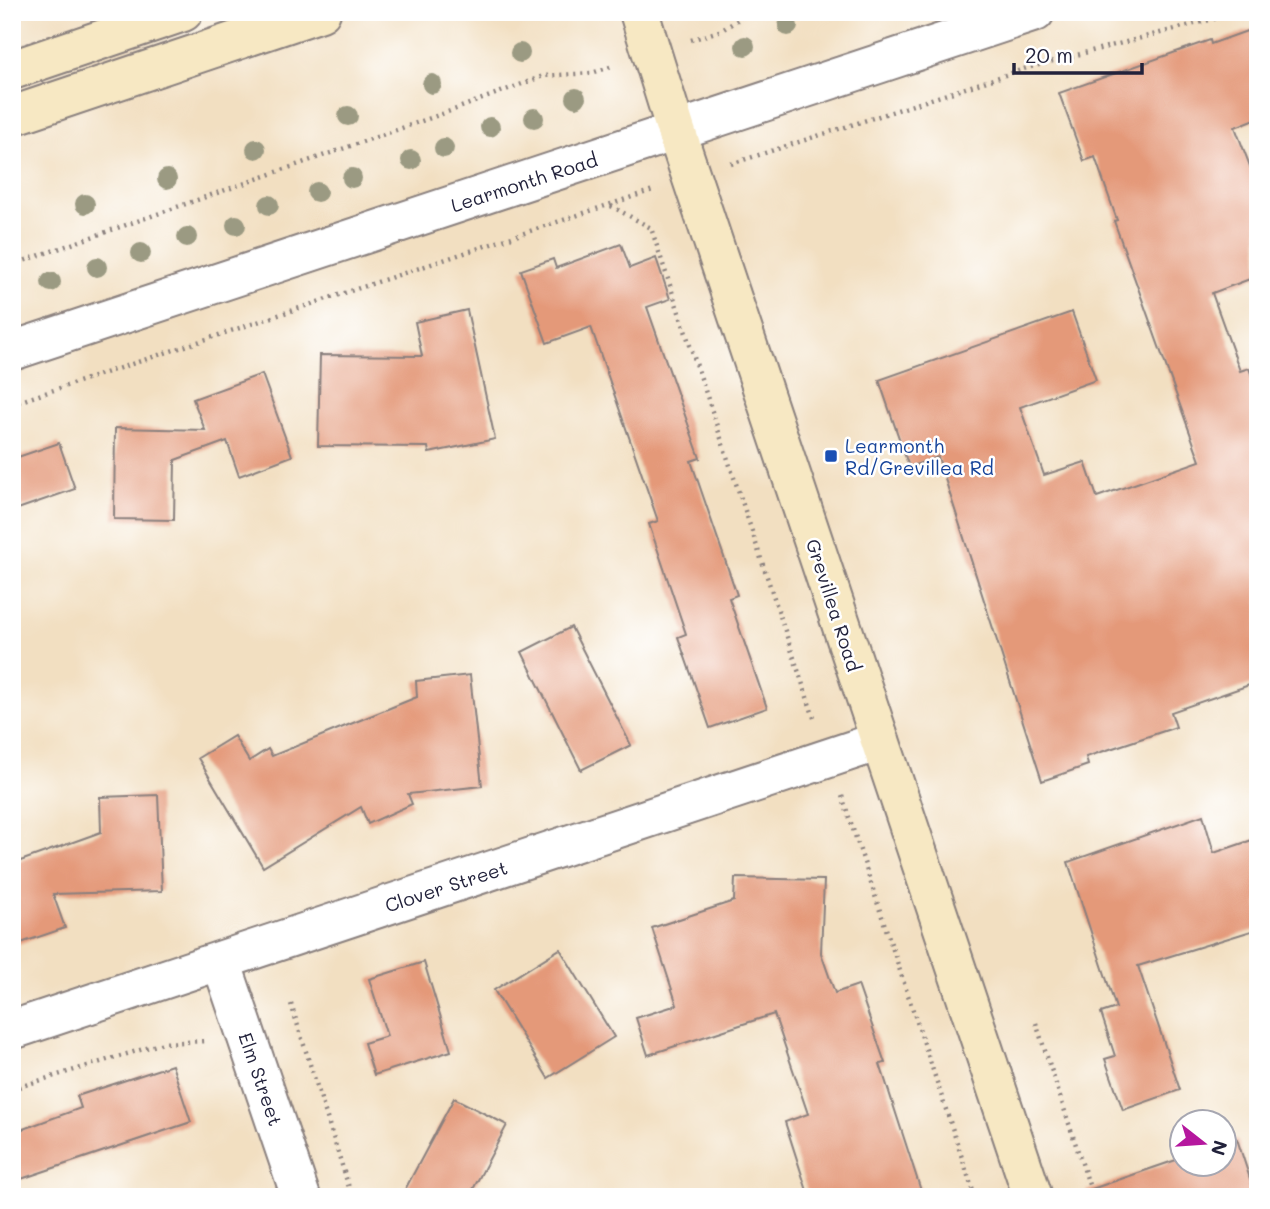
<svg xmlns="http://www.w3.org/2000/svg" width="1270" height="1209" font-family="Mali,sans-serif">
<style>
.building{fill:#e49979}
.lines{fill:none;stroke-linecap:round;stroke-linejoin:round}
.street-casing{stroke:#8a807e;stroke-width:42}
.secondary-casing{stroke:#8a807e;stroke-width:42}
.path{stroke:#8a807e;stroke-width:4.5;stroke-dasharray:2 5;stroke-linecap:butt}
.street{stroke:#fff;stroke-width:38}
.secondary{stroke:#f7e8c3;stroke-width:38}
.tree{fill:#9b9a82}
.transit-dot{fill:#1a4fb4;stroke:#fff;stroke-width:2.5}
.labels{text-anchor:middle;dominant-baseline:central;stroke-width:5;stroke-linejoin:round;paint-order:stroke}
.street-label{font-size:19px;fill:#22223b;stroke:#fff}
.transit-label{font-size:19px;fill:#164399;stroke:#fff;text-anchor:start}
</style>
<rect width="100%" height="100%" fill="#fff"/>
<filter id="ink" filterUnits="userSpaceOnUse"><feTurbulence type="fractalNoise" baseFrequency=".0143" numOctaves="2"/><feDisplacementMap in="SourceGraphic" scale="14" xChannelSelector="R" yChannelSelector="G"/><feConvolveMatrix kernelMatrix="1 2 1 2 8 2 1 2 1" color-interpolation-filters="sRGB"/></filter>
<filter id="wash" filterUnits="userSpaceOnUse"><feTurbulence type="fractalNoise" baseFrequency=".00686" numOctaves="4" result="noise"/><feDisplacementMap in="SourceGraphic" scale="28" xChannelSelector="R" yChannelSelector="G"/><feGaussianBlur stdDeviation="1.57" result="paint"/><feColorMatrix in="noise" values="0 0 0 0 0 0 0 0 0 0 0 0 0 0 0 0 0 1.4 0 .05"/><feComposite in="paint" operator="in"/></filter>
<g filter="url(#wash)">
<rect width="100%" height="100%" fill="#f2dfc1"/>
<g id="blocks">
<g class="building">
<polygon points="1258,27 1258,118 1235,127 1258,187 1258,276 1212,293 1240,371 1249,368 1258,393 1258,682 1171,712 1176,727 1086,757 1088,765 1042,781 938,457 909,467 879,380 1072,312 1096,380 1020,407 1044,475 1085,462 1097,497 1200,461 1114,221 1117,220 1095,157 1084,161 1059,93 1210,40 1211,44"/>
<polygon points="621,244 630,268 656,258 670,299 647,307 700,458 691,461 737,595 729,598 767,708 710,728 678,637 686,634 649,524 658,521 591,327 547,343 521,270 553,259 556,268"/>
<polygon points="467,310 495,439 429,453 428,447 318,446 320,355 422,356 415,322"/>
<polygon points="262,374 292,456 239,476 227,441 175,460 174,520 114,519 115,428 205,430 193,399"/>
<polygon points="59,443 75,489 12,511 12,459"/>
<polygon points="571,627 631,745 581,770 522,652"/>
<polygon points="470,675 482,786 408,794 412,804 368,824 361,807 263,867 198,758 234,736 249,761 268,749 272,756 417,697 416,681"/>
<polygon points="158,795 162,891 53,894 65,928 12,946 12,864 101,832 100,797"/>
<polygon points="1203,815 1214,853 1258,838 1258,929 1138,966 1180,1090 1123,1110 1105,1059 1115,1056 1101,1013 1116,1008 1068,862"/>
<polygon points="735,878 824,880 821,953 835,993 858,985 885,1063 880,1064 923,1197 809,1197 785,1122 808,1114 774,1014 648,1055 636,1018 677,1005 652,928 734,901"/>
<polygon points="560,949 614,1037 548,1078 494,990"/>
<polygon points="424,962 451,1051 374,1075 364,1043 387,1036 369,979"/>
<polygon points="172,1065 191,1122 12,1182 12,1133 81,1108 77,1096"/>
<polygon points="454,1098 507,1125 469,1197 401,1197"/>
<polygon points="1237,1139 1256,1197 1087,1197 1086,1191 1182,1158 1182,1164 1224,1164 1224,1144"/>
</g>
</g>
</g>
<g filter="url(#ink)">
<use href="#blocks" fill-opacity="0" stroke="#8a807e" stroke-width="2"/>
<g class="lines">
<g class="street-casing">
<g id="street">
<polyline points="12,351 1035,12"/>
<polyline points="221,961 301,1197"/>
<polyline points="12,1030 880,741"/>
</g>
</g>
<g class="secondary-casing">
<g id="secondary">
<polyline points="639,12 676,131 1033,1197"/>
<polyline points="12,70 183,12"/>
<polyline points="12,116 321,12"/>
</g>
</g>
<g class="path">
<polyline points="691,40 722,30 750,12"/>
<polyline points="731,164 1027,68 1240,12"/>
<polyline points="611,206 651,228 815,721"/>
<polyline points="12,265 456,109 543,76 592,73 613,66"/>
<polyline points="12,404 653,190"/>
<polyline points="842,796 975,1197"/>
<polyline points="291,1004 352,1197"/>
<polyline points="1036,1023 1093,1197"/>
<polyline points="12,1089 163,1043 206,1041"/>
</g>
<use href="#street" class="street"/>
<use href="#secondary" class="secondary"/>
</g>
<g class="tree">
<circle cx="788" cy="26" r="10"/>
<circle cx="745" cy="46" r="10"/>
<circle cx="520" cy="53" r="10"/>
<circle cx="432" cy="84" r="10"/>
<circle cx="576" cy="98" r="10"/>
<circle cx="348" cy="116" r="10"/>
<circle cx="534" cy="118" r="10"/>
<circle cx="490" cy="127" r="10"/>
<circle cx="444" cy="148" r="10"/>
<circle cx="256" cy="149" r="10"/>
<circle cx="411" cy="160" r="10"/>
<circle cx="352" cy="178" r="10"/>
<circle cx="167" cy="179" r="10"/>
<circle cx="317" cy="192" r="10"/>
<circle cx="85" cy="204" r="10"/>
<circle cx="269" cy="205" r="10"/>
<circle cx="236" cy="225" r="10"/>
<circle cx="187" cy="237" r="10"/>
<circle cx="141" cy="253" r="10"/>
<circle cx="97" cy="267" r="10"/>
<circle cx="51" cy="282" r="10"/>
</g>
</g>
<rect class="transit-dot" x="824" y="449" width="14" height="14" rx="3.5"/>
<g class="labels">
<g class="street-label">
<text transform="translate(524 182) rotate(-18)">Learmonth Road</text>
<text transform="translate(834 605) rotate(72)">Grevillea Road</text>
<text transform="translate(446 886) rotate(-18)">Clover Street</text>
<text transform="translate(261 1079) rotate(71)">Elm Street</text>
</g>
<g class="transit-label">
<text x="845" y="445">Learmonth<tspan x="845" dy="22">Rd/Grevillea Rd</tspan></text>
</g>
</g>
<rect width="1270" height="1209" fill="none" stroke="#fff" stroke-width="42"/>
<g transform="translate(1203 1143) rotate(107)"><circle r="33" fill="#ffffff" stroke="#a7a7b1" stroke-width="2"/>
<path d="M0-5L12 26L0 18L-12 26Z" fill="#b5179e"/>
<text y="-10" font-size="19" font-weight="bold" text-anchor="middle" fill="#22223b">N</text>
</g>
<path d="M1014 63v10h128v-10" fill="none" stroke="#22223b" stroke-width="3.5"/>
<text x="1025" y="63" font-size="21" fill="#22223b" stroke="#ffffff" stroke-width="5" paint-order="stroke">20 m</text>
</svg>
